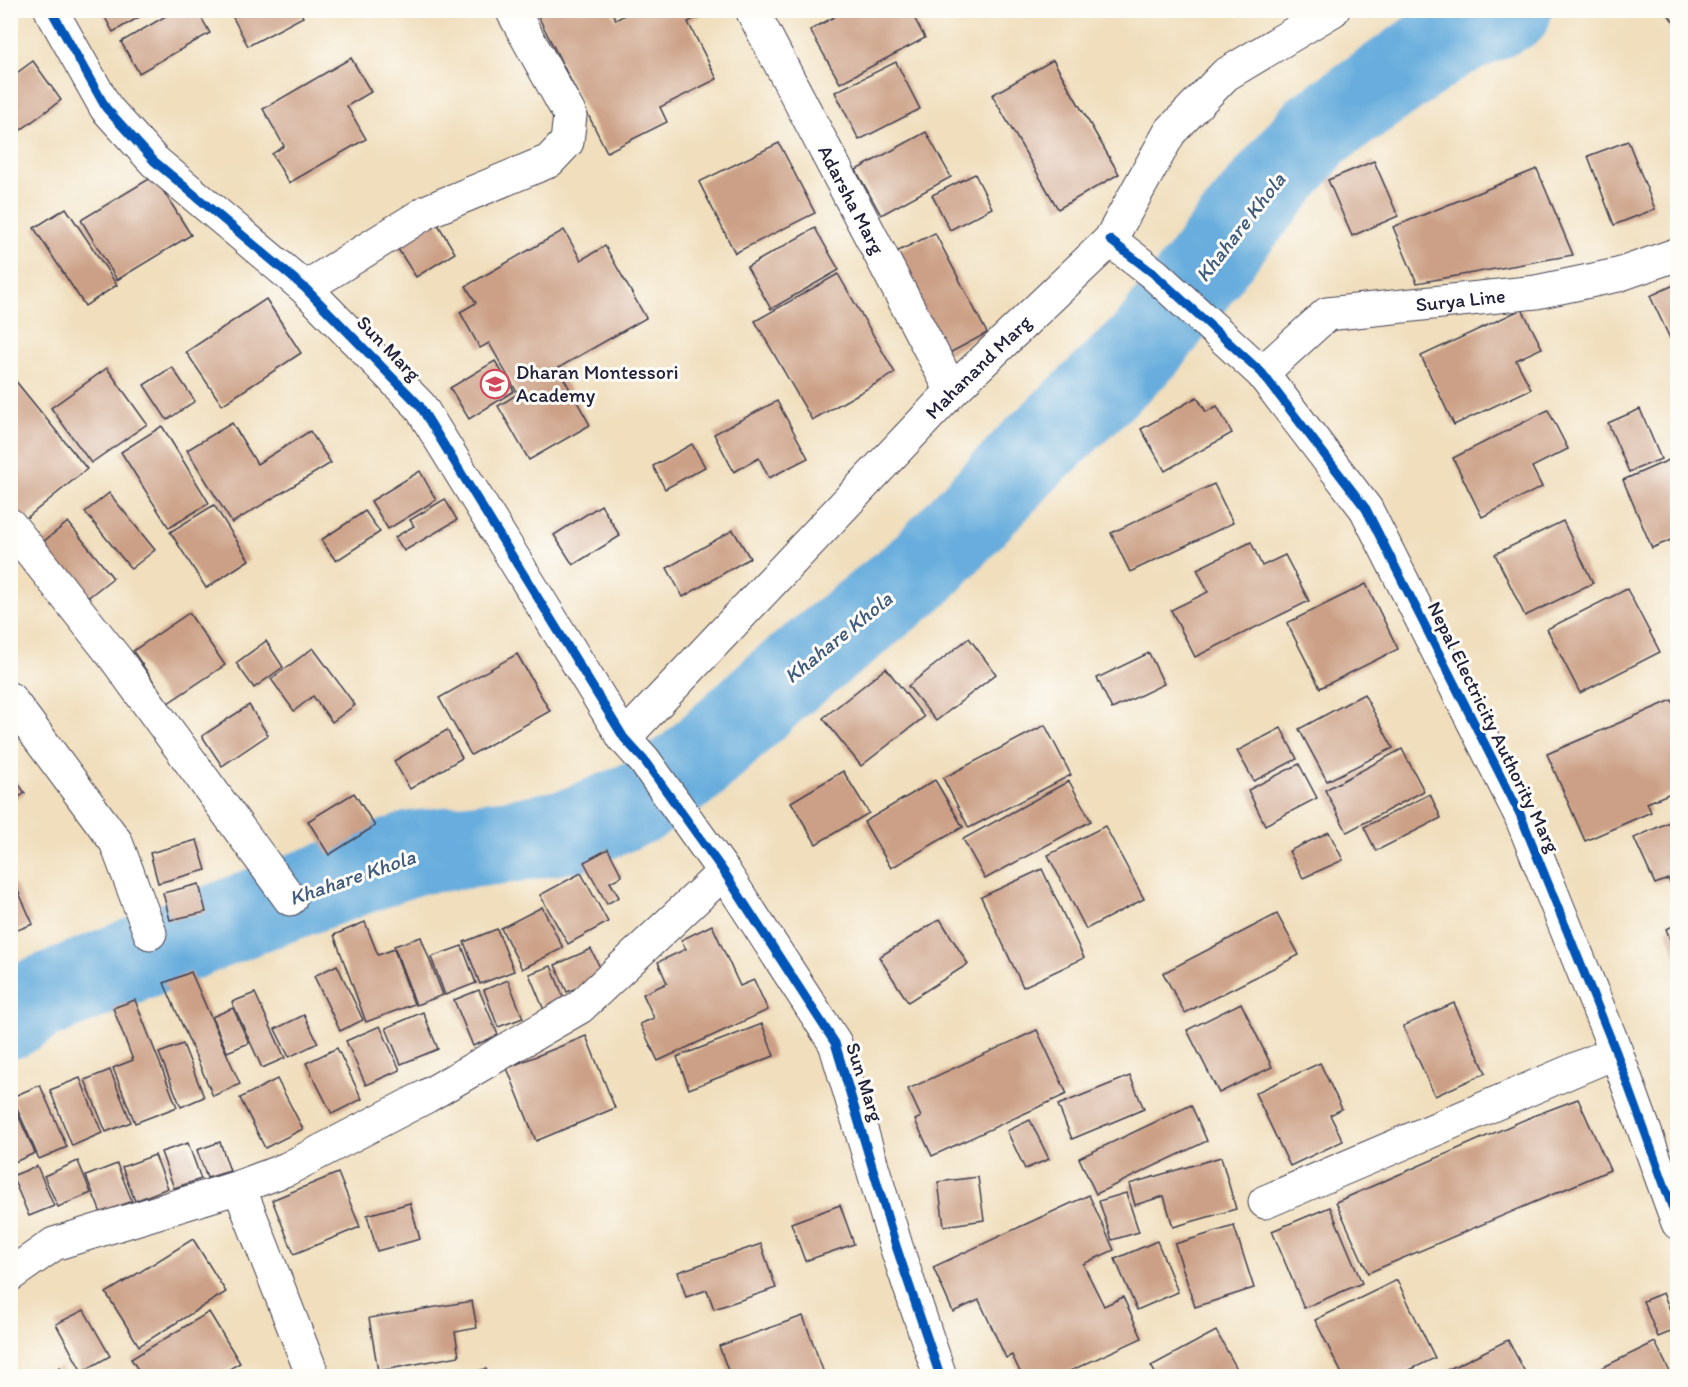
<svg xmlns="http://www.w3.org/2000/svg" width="1688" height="1387" font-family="Itim,sans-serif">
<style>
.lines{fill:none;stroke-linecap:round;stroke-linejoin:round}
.river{stroke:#67addd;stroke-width:84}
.building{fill:#cca086}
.minor-casing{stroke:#413e4e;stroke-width:35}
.minor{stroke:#fff;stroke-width:33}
.cycleway-casing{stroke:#fdfcf7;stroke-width:13}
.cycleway{stroke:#0057b8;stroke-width:9}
.labels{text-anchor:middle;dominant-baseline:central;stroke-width:6;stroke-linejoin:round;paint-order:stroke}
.street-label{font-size:20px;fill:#22223b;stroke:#fdfcf7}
.poi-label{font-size:20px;fill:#22223b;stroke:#fdfcf7;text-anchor:start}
.water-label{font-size:21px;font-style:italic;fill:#3e5a7c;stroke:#fdfcf7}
</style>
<rect width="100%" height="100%" fill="#fdfcf7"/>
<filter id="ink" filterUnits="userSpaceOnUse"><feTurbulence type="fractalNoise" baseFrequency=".0167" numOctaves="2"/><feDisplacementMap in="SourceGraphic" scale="12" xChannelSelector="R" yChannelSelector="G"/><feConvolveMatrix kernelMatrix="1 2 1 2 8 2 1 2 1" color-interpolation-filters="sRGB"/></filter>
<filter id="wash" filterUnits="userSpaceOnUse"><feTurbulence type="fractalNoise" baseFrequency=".008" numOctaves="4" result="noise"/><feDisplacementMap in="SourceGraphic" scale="24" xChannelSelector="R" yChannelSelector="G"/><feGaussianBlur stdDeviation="1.35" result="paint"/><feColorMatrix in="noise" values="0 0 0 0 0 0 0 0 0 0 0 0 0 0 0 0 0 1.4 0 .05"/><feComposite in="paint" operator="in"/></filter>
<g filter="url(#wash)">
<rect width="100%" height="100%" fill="#f0debc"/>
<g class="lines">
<polyline class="river" points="10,1017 38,999 257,910 413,853 511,841 573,830 640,802 691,766 778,685 919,572 1025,460 1148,343 1228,237 1316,131 1446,40 1510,10"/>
</g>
<g id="blocks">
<g class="building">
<polygon points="101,10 152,10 113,32"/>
<polygon points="176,10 197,10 210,33 139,73 121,42"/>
<polygon points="229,10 299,10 303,17 248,46"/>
<polygon points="535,10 611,10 616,20 633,10 704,10 705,13 688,22 717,79 660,107 667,122 607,152"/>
<polygon points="847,10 910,10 925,38 840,83 810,30"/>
<polygon points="1665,10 1678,10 1678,22 1675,24"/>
<polygon points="351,58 371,92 347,106 366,139 289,183 272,154 284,146 263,109"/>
<polygon points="1053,60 1119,174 1058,209 992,95"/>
<polygon points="33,61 61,100 10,138 10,78"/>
<polygon points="896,62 920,109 859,140 835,92"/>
<polygon points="926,132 951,177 881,215 856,170"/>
<polygon points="1628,141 1655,209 1614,225 1588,156"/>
<polygon points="779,143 815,213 735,253 699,182"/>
<polygon points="1374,161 1398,216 1352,236 1328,180"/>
<polygon points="1537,169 1573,255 1417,283 1393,227"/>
<polygon points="975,174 992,208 950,230 932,195"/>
<polygon points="154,176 191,235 117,280 81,220"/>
<polygon points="66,208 117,285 85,306 34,228"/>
<polygon points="436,221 455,253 416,277 396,246"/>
<polygon points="815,228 839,270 771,309 747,267"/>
<polygon points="564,230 581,260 605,246 646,318 558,368 590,425 529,460 498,406 518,394 489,343 480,348 460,312 476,303 466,286"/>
<polygon points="935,233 987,333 944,356 892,254"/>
<polygon points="838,274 895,373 812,420 755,321"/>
<polygon points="1678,283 1678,348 1675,349 1650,296"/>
<polygon points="266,299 301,353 222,405 186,352"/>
<polygon points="1522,309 1542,348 1516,360 1531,389 1454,425 1421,356"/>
<polygon points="495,361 514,391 469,419 450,388"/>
<polygon points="172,367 195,401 167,420 144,385"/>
<polygon points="107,368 147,424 91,463 51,408"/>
<polygon points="10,374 87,469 18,525 10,515"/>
<polygon points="1197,397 1206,412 1217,406 1232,433 1165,471 1141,429"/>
<polygon points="777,401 808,458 769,478 759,458 734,472 714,434"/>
<polygon points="1640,409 1661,459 1629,472 1608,423"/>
<polygon points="1548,410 1568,449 1532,467 1542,487 1482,517 1453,458"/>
<polygon points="232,423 257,464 310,431 331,463 232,523 187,450"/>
<polygon points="162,426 209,503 169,528 121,452"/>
<polygon points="692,444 705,467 665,489 653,466"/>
<polygon points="1678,456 1678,537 1652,548 1623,480"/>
<polygon points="420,471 436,500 388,529 371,501"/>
<polygon points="1214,484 1233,523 1130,572 1111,533"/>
<polygon points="109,493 155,550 131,569 85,512"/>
<polygon points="445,499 457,520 404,551 395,537 414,526 410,520"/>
<polygon points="214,505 249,560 206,588 170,532"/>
<polygon points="601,505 620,536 573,565 554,535"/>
<polygon points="365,511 380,532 336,561 321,540"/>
<polygon points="1563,521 1593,583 1525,616 1495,554"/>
<polygon points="68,522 113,578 81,603 38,546"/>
<polygon points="733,530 750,558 683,597 667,568"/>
<polygon points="1251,542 1262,566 1285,555 1309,601 1195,657 1171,610 1208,592 1197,569"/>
<polygon points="1366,584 1398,649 1320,688 1287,623"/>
<polygon points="1627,589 1660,652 1580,693 1547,629"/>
<polygon points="189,613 225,665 168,703 133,651"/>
<polygon points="969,638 996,674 936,721 908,686"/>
<polygon points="266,641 283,667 254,688 236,663"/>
<polygon points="313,648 355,705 332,722 313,696 294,711 271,679"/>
<polygon points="1149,653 1164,684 1112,709 1097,678"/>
<polygon points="517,654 550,711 471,755 439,698"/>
<polygon points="886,668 924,717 861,766 823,718"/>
<polygon points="1364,694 1393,748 1327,781 1299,729"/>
<polygon points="1672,700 1678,714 1678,790 1647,803 1651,812 1585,841 1547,754"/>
<polygon points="249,705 268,735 222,766 202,736"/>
<polygon points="1045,725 1071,775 969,828 943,778"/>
<polygon points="1281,728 1297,759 1254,781 1237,751"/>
<polygon points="447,730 462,758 410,789 394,761"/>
<polygon points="1402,749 1424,791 1347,832 1325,790"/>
<polygon points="1299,764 1317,798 1265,825 1248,790"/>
<polygon points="843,771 869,813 816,844 791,802"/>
<polygon points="10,772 25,793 10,803"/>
<polygon points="935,780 963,827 891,868 864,822"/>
<polygon points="1069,781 1091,821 985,879 963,839"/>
<polygon points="354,793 375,826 329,855 308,821"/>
<polygon points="1430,794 1441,818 1376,851 1364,827"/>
<polygon points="1678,818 1678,900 1668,879 1655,884 1634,838"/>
<polygon points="1105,826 1144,899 1086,929 1048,855"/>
<polygon points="1329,832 1343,860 1303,878 1289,851"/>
<polygon points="197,840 206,870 158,883 150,853"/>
<polygon points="608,849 622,876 610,882 619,897 607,904 584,862"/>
<polygon points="1042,869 1084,958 1023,987 981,897"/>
<polygon points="581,873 608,922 568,944 540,895"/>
<polygon points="15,884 33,924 10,933 10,886"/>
<polygon points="199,884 206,912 170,920 163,893"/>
<polygon points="542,907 563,948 522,969 501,928"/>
<polygon points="1277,914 1299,955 1185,1013 1163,973"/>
<polygon points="940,919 968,964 908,1002 879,957"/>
<polygon points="365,922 378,955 394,949 414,1004 366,1022 334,935"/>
<polygon points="1678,924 1678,957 1677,957 1666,929"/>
<polygon points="712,925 740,986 754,980 768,1010 658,1061 640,1024 654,1018 643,994 667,983 658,962 686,949 681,940"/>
<polygon points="497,929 514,971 480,984 464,942"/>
<polygon points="421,937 443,995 416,1005 394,946"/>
<polygon points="462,946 476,983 445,995 431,957"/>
<polygon points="591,949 604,976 567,992 555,965"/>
<polygon points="337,965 363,1020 340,1031 314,976"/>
<polygon points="551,966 567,1006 546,1015 529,974"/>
<polygon points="191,972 240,1084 213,1096 164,983"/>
<polygon points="508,980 523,1018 498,1027 484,990"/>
<polygon points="479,990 498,1035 473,1046 454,1000"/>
<polygon points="255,993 285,1058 262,1068 232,1002"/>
<polygon points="135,1000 177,1107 135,1123 113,1068 133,1060 113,1008"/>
<polygon points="1241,1003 1272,1067 1219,1093 1187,1030"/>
<polygon points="1454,1003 1486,1073 1435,1096 1403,1026"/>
<polygon points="233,1008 249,1043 227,1052 212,1017"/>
<polygon points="423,1012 438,1049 401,1064 386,1028"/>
<polygon points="304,1015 318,1043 289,1057 275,1029"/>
<polygon points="762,1024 774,1056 689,1089 677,1057"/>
<polygon points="380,1026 400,1070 366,1085 346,1041"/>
<polygon points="1037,1030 1067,1094 932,1156 915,1120 921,1117 908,1089"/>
<polygon points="586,1036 615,1108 536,1141 507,1068"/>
<polygon points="183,1044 204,1097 181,1107 159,1053"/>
<polygon points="337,1048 362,1099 332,1114 306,1063"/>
<polygon points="1320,1063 1342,1109 1330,1115 1343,1141 1290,1166 1255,1093"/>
<polygon points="110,1070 131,1122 106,1132 85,1080"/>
<polygon points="1130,1076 1144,1109 1072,1139 1058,1105"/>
<polygon points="80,1078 102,1133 72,1146 50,1090"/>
<polygon points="277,1079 303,1129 265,1148 240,1098"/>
<polygon points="40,1085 67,1147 39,1159 12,1097"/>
<polygon points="10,1097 35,1153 10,1164"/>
<polygon points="1578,1099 1610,1170 1368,1273 1336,1202 1533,1116"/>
<polygon points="1191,1105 1207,1141 1096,1194 1079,1158"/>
<polygon points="1030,1120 1049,1159 1025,1169 1007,1131"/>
<polygon points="220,1142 230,1171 207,1178 197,1150"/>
<polygon points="188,1143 201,1179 174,1188 161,1152"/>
<polygon points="155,1155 168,1188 135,1201 122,1167"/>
<polygon points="1221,1157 1236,1209 1173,1227 1164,1196 1135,1205 1129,1184"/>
<polygon points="78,1161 91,1193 58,1207 44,1176"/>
<polygon points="117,1164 132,1201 101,1213 86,1176"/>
<polygon points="37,1166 54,1206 29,1216 12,1176"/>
<polygon points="338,1173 360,1227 294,1254 272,1200"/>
<polygon points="978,1177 984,1220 944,1226 938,1182"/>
<polygon points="1126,1193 1139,1232 1112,1240 1099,1201"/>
<polygon points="1089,1195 1114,1250 1083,1264 1104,1306 1123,1297 1142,1338 1059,1376 1022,1376 1012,1355 1006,1358 979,1300 953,1312 933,1267"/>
<polygon points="410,1203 420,1239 377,1251 367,1215"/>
<polygon points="840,1205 854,1244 805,1261 791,1223"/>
<polygon points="1330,1207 1362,1283 1304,1308 1272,1231"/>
<polygon points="1234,1226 1254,1288 1195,1307 1175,1244"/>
<polygon points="193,1239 226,1292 139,1346 106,1293"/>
<polygon points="1157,1241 1178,1292 1137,1310 1115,1259"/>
<polygon points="761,1244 776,1288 714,1309 707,1290 686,1297 678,1272"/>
<polygon points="1397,1280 1435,1358 1397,1376 1343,1376 1315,1320"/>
<polygon points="1663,1293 1678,1329 1658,1337 1643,1301"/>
<polygon points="472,1301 477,1328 455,1332 459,1356 378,1371 369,1318"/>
<polygon points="84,1310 110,1356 82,1372 56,1324"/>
<polygon points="209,1312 240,1363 217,1376 142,1376 131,1359"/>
<polygon points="803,1316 825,1376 730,1376 719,1346"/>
<polygon points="1216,1331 1241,1376 1157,1376 1151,1366"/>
<polygon points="1508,1340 1527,1376 1435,1376"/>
<polygon points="1655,1342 1672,1376 1585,1376"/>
<polygon points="60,1367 65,1376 45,1376"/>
<polygon points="486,1369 488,1376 455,1376"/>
</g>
</g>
</g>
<g filter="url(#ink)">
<use href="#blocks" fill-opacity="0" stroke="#413e4e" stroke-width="1.5"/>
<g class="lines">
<g class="minor-casing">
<g id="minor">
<polyline points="51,10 106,108 154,161 305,288 420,406 624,738 644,760 724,872 835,1043 896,1246 940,1376"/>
<path id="s1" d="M752,10l200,381"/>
<polyline points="1110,240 1154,274 1262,373 1366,509 1520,814 1616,1052 1678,1223"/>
<polyline points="305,288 428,211 549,161 567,142 570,115 512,10"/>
<path id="s2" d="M1262,373l65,-59 209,-22 82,-17 60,-21"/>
<polyline points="10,525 116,659 290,899"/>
<polyline points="10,699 116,842 150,933"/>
<path id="s3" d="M624,738l328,-347 158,-151 60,-108 55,-57 108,-65"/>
<polyline points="239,1187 313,1376"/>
<polyline points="1265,1202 1616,1052"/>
<polyline points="10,1275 54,1244 239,1187 287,1169 427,1096 580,1007 724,872"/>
</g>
</g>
<use href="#minor" class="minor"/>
<g class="cycleway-casing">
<g id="cycleway">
<polyline points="51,10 106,108 154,161 305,288 420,406 624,738 644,760 724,872 835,1043 896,1246 940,1376"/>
<polyline points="1110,240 1154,274 1262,373 1366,509 1520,814 1616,1052 1678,1223"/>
</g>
</g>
<use href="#cycleway" class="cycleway"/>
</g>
</g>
<defs>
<g id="school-ring" transform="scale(1.5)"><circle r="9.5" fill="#fdfcf7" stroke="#d1495b" stroke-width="1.5"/><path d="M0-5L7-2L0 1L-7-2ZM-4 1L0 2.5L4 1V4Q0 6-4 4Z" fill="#d1495b"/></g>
</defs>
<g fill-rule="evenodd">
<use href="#school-ring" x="495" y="384"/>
</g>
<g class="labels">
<g class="street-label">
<text stroke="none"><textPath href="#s1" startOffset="214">Adarsha Marg</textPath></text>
<text stroke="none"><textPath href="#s2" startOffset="222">Surya Line</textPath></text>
<text transform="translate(389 348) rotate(46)">Sun Marg</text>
<text stroke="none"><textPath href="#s3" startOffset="513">Mahanand Marg</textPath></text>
<text transform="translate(1494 727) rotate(64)">Nepal Electricity Authority Marg</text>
<text transform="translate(865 1082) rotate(72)">Sun Marg</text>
</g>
<g class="poi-label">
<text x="516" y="372">Dharan Montessori<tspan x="516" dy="23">Academy</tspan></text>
</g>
<g class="water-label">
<text transform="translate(1240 227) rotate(-52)">Khahare Khola</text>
<text transform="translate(838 637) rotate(-39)">Khahare Khola</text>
<text transform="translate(352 877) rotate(-19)">Khahare Khola</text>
</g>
</g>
<rect width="1688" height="1387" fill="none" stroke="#fdfcf7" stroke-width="36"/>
</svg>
